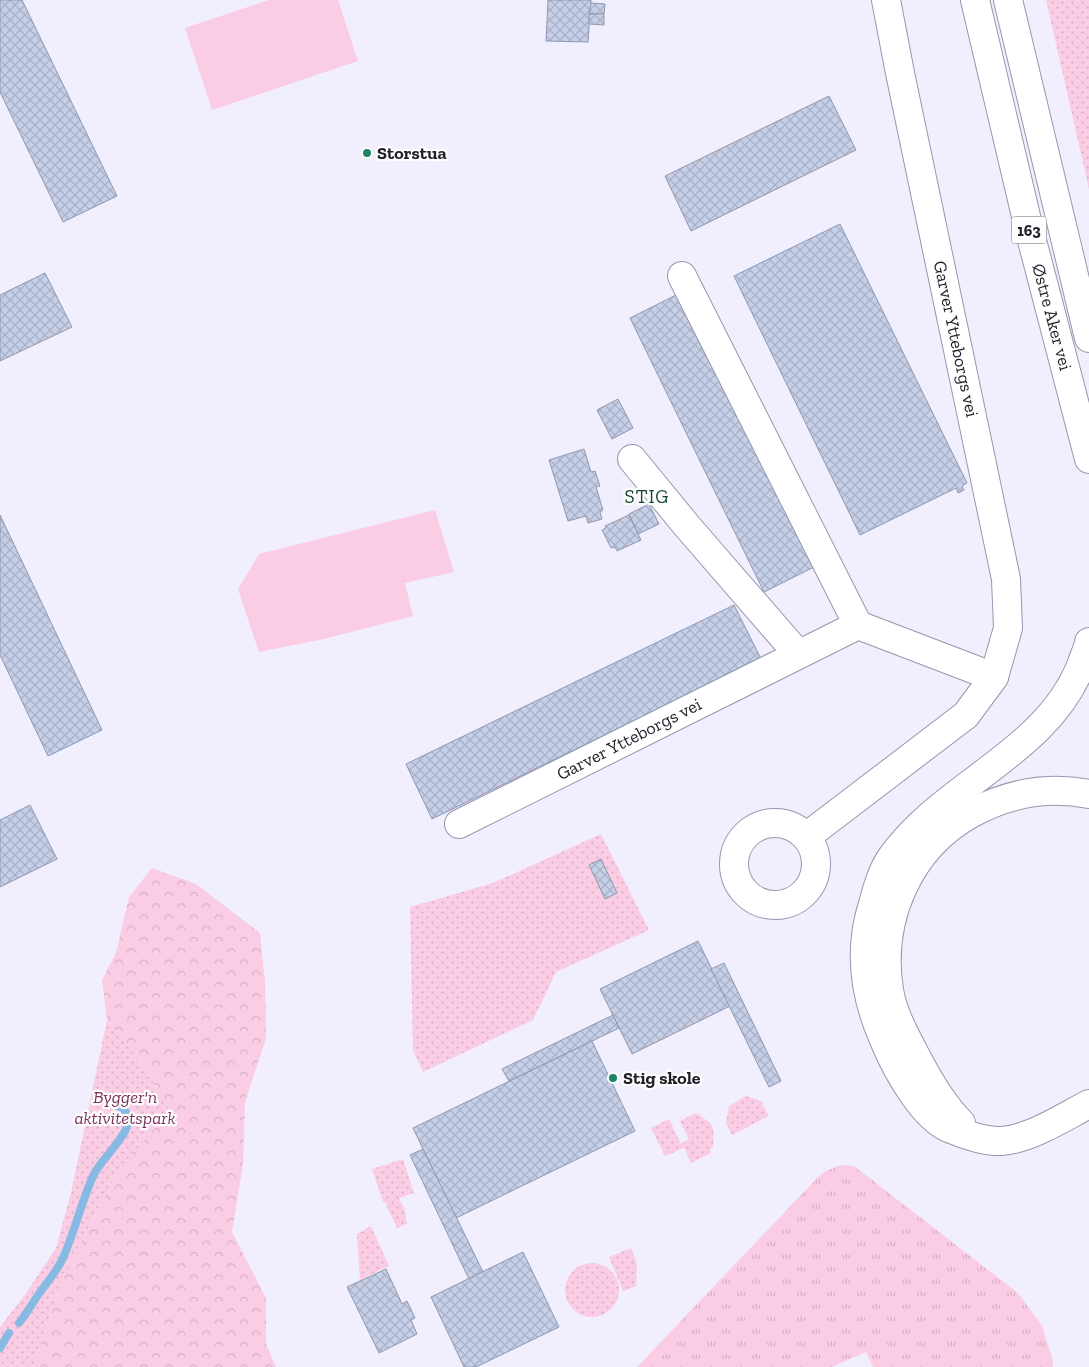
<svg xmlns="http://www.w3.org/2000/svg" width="1089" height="1367" font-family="'Zilla Slab',serif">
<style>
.grass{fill:url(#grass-tufts)}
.forest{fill:url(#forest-crowns)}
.park{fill:url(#park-dots)}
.garden{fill:#fbcde5}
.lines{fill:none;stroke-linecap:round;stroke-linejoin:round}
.stream{stroke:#87bae3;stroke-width:8}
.building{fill:url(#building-cross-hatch);stroke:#8f98af}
.minor-casing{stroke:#9a95ad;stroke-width:30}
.trunk-casing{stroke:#9a95ad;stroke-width:30}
.minor{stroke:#fff;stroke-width:28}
.trunk{stroke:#fff;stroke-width:28}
.poi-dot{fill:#1a8562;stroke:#fefefe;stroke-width:2}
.labels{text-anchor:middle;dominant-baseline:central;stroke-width:4.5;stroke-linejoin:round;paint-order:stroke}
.shield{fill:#fefefe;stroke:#636268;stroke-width:1}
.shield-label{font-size:16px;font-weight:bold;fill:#211f28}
.poi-label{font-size:18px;font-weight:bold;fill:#211f28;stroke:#fefefe;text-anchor:start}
.street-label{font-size:18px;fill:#211f28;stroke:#fefefe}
.park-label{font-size:18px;font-style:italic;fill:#7a345e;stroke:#fefefe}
.neighbourhood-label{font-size:19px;letter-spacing:1px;fill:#154533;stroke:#fefefe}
</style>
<defs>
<pattern id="grass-tufts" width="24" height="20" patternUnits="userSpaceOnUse" patternTransform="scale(1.25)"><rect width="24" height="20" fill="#fbcde5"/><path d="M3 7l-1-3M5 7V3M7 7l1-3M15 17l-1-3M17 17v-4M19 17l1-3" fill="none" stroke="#d7b0c4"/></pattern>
<pattern id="forest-crowns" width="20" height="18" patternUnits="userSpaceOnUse" patternTransform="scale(1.25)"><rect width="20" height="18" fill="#fbcde5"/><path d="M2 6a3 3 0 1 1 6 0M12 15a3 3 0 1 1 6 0" fill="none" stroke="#d7b0c4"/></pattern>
<pattern id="park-dots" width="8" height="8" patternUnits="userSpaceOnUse" patternTransform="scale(1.25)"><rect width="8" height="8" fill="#fbcde5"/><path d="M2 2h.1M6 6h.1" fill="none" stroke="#d7b0c4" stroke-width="1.8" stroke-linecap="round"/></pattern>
<pattern id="building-cross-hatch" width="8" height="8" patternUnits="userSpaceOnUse" patternTransform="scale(1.25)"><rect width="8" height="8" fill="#c5cfe7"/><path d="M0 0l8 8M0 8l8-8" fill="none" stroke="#a9b1c6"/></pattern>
</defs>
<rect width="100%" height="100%" fill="#f1eefe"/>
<polygon class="grass" points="840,1165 854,1166 1018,1293 1042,1326 1053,1361 1053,1367 873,1367 866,1352 832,1367 637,1367 822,1173"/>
<polygon class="forest" points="152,868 196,884 260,933 265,982 266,1039 245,1102 243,1164 232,1232 266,1298 266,1344 276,1367 33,1367 65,1273 120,1168 170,1111 141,1062 107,1020 102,980 116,953 129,897"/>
<g class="park">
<polygon points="1046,0 1089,0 1089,189"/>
<polygon points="601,834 649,930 556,972 533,1020 423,1072 413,1050 410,907 493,883"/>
<polygon points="107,1020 141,1062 170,1111 120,1168 65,1273 33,1367 0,1367 0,1327 24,1296 56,1248 71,1193"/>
<polygon points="746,1096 761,1101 769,1116 732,1135 726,1123 729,1106"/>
<path d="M696,1113c18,12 19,12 17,34l-3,2 1,4 -20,10 -7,-15 -19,8 -14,-28 18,-9 12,25 8,-5 -9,-18z"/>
<polygon points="403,1159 414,1193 399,1198 405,1211 407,1224 397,1228 385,1202 383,1202 372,1169"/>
<polygon points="371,1226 389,1266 360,1280 357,1234"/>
<polygon points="631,1248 637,1264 636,1286 623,1291 609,1257"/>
<circle cx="592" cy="1290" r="27"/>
</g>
<g class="garden">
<polygon points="269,0 338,0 358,61 212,110 185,28"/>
<polygon points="435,510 454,572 405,583 413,616 324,639 259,652 238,589 259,554"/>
</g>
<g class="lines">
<g class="stream">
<path d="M19,1323c8,-10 14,-21 22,-32 7,-10 15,-19 21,-31 13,-28 19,-58 32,-86 8,-15 32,-37 34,-51 2,-8 -3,-14 -10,-17"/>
<polyline points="0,1348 9,1333"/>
</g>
</g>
<g class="building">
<polygon points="0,0 22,0 117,196 63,222 0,92"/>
<polygon points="548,0 591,0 588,42 546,41"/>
<polygon points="591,3 605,4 604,14 589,14"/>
<polygon points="589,14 604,14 604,25 589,24"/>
<polygon points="829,96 856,150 691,231 665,176"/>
<polygon points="840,224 967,483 962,486 964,490 958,493 956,488 860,535 734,276"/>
<polygon points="45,273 72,327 0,361 0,295"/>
<polygon points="684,291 818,565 764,592 630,318"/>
<polygon points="618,399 633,428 612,439 597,410"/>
<polygon points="584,449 591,472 595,471 600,486 596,487 603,510 600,512 602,519 588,523 586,516 568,521 549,460"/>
<polygon points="649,504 659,524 638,534 629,514"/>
<polygon points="0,515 102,730 48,756 0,655"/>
<polygon points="629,515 641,540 617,551 615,547 611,548 602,530 606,528 605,526"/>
<polygon points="734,605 761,659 432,819 406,764"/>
<polygon points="30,805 57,859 0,887 0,820"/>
<polygon points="601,859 617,893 605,899 589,865"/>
<polygon points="698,941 730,1006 632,1054 600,989"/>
<polygon points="724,963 781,1081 769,1087 711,969"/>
<polygon points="613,1015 619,1028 509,1081 502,1069"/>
<polygon points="592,1041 635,1131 456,1218 413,1128"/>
<polygon points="423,1149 483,1272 469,1279 410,1155"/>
<polygon points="523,1252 559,1327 476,1367 464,1367 431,1297"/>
<polygon points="386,1269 402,1304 407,1301 415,1318 411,1320 417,1334 379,1353 347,1287"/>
</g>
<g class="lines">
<g class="minor-casing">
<g id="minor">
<polyline points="682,276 858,625 994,677"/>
<polyline points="632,459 687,526 798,654"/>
<circle cx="775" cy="864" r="41"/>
<polyline points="459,824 858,625"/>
<polyline points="806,837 966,715 994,677 1008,628 1006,579 900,73 886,0"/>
</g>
</g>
<g class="trunk-casing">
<g id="trunk">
<polyline points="975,0 1029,229 1089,459"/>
<polyline points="1008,0 1089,338"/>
<path d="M1089,642c-1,7 -5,14 -7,21 -34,90 -138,120 -191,195 -9,13 -14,31 -18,46 -15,46 -8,93 11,136 11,27 39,79 67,89 14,6 36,13 51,12 28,-2 62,-24 87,-37"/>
<path d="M961,1123c-18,-18 -31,-40 -43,-63 -11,-21 -25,-45 -29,-70 -11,-70 19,-142 83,-177 37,-20 75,-27 117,-19"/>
</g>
</g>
<use href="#minor" class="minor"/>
<use href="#trunk" class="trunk"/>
</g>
<g class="poi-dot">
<circle cx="367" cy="153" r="5"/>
<circle cx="613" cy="1078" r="5"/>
</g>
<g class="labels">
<rect class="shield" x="1011.5" y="216.5" width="35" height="27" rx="4"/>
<g class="shield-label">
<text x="1029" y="230">163</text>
</g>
<g class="poi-label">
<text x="377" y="153">Storstua</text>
<text x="623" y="1078">Stig skole</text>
</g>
<g class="street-label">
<text transform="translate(1052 317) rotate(75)">Østre Aker vei</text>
<text transform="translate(956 339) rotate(78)">Garver Ytteborgs vei</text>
<text transform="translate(629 739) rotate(-27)">Garver Ytteborgs vei</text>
</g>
<g class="park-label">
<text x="125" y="1097">Bygger'n<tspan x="125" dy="21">aktivitetspark</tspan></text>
</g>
<g class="neighbourhood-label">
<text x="647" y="496">STIG</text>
</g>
</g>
</svg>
